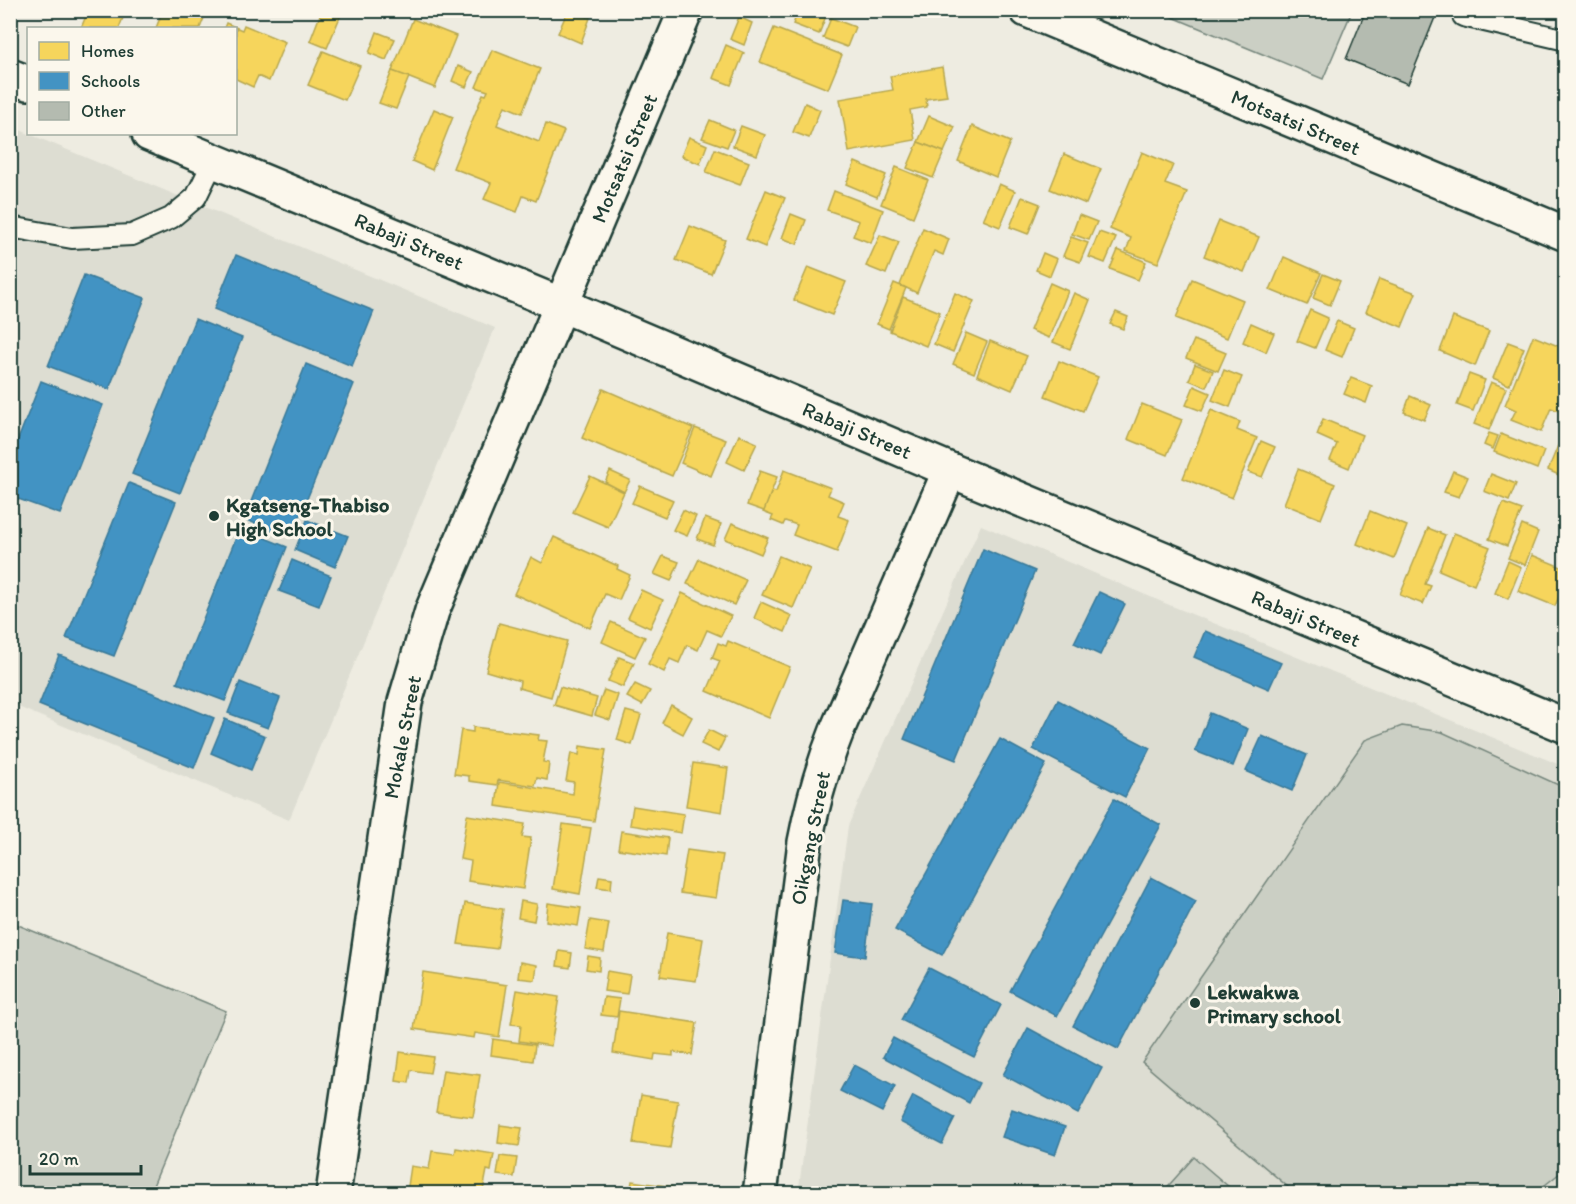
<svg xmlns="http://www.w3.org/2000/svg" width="1576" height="1204" font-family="Itim,sans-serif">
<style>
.built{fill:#ddddd2}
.green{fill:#cbcfc4;stroke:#75867c;stroke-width:1.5}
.homes{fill:#f6d55c;stroke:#b6a750;stroke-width:1.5}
.schools{fill:#4393c3;stroke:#387998;stroke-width:1.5}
.building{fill:#b4bbb0;stroke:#1f3d34;stroke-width:1.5}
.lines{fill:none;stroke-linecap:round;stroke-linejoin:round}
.lane-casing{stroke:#1f3d34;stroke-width:24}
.street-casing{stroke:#1f3d34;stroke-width:38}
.lane{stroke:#fbf7ec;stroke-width:20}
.street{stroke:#fbf7ec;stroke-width:33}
.poi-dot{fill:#1f3d34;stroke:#fbf7ec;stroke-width:2}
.labels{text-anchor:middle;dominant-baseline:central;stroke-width:6;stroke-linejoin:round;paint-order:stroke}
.street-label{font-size:21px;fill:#1f3d34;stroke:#fbf7ec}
.poi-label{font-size:21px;font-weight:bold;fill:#1f3d34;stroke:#fbf7ec;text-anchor:start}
</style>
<rect width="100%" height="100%" fill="#eeece1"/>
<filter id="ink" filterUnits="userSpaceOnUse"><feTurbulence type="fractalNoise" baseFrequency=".0167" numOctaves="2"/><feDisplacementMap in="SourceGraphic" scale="12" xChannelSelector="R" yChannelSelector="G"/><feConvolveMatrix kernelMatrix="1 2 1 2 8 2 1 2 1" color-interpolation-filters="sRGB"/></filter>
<g filter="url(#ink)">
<g class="built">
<polygon points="10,126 495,328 289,820 11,704"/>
<polygon points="981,525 1167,604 1565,767 1566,1179 1548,1193 798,1194 848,826"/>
</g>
<g class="green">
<polygon points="1158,11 1352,10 1352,11 1323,79"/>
<polygon points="1402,726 1442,732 1565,788 1565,1169 1535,1193 1295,1193 1142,1062 1365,740"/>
<polygon points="11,922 226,1011 150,1193 11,1193"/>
<polygon points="1194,1157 1236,1193 1162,1193"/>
</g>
<g class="homes">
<polygon points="73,10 126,10 119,28 81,28 86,16"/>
<polygon points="163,10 185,10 204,18 200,28 156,28"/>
<polygon points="322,10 343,10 327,48 310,41"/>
<polygon points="444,10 461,10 457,20 442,14"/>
<polygon points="568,10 590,18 581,43 558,33"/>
<polygon points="799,10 813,10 826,16 819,34 793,24"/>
<polygon points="739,17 752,23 744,45 730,39"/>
<polygon points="831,18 855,27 847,47 823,38"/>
<polygon points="413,19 456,36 435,88 392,71"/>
<polygon points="226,23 242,30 244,25 285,42 269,81 258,76 253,87 236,79 236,28 224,28"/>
<polygon points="774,28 842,55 828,89 760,62"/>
<polygon points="377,32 395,39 386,60 369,53"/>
<polygon points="726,45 744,53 731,85 713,78"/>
<polygon points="492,50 540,69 522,113 505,106 497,125 539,142 546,124 564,131 536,201 523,196 517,212 484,199 491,183 453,168 483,94 486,95 488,91 476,87"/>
<polygon points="323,51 360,66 345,100 308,85"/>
<polygon points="458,66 473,72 466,87 452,81"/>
<polygon points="942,67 947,96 926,99 927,107 910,110 915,140 849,152 840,99 893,90 890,76"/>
<polygon points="392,71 409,77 396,109 379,103"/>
<polygon points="805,103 820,110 809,138 793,132"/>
<polygon points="434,109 453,117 432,170 412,161"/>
<polygon points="929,116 955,127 944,152 918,142"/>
<polygon points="710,120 734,130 727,147 702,138"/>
<polygon points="741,126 765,135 757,155 733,146"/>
<polygon points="972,126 1010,142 996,177 958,161"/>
<polygon points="689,137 707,145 700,164 681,156"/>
<polygon points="918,142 944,152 933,178 907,168"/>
<polygon points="715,149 749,162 740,185 706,172"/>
<polygon points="1142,152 1173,165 1165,184 1187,192 1158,263 1126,251 1131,238 1110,229"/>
<polygon points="1064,154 1101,169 1086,204 1050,189"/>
<polygon points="855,162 886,175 877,197 846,184"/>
<polygon points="896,167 928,180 913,217 881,204"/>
<polygon points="999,184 1015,191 1000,227 983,220"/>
<polygon points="766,190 785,198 765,247 746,239"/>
<polygon points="834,191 883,210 871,243 853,236 859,221 827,210"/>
<polygon points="1022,197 1040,204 1028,234 1010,227"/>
<polygon points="791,214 806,220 797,244 782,238"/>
<polygon points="1079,215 1097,222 1089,240 1072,234"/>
<polygon points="1219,221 1259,237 1244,272 1204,256"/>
<polygon points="690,226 725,240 711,274 676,260"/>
<polygon points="923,228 949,239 943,255 934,251 917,293 900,285"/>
<polygon points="1099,232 1116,238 1105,263 1089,257"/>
<polygon points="880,235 899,242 886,274 866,266"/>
<polygon points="1071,237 1088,243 1080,262 1063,256"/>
<polygon points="1118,250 1146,262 1138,280 1110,269"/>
<polygon points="1043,253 1057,259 1050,276 1036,270"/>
<polygon points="1284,257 1321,273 1307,305 1270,290"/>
<polygon points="808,267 846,282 832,315 794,300"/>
<polygon points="1323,274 1340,281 1330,305 1313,298"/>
<polygon points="1192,279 1243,300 1227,338 1176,318"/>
<polygon points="1379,279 1416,293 1402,327 1366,312"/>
<polygon points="894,283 906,288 889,329 877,324"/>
<polygon points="1050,283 1068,291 1049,338 1030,330"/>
<polygon points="955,293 974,301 953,352 934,344"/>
<polygon points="1074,293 1090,300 1070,349 1053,342"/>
<polygon points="903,297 940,312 926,346 890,331"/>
<polygon points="1310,310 1328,318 1315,348 1297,341"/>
<polygon points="1116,312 1128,317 1123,329 1110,324"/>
<polygon points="1453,317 1489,331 1475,366 1440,351"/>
<polygon points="1337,321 1354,328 1342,357 1325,350"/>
<polygon points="1251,323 1274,333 1266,352 1243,342"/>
<polygon points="966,333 987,342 974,373 953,364"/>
<polygon points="1533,336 1566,349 1566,400 1561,412 1551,408 1541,432 1511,420 1516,410 1505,405"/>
<polygon points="1194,340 1226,353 1218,371 1186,358"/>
<polygon points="990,341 1027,356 1012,390 977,375"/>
<polygon points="1508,342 1524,348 1509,385 1493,378"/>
<polygon points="1059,361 1098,377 1083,411 1045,396"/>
<polygon points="1195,364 1213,371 1206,387 1189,380"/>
<polygon points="1224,370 1242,377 1230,407 1212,400"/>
<polygon points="1469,374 1485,380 1473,411 1457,405"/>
<polygon points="1351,378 1372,386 1366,403 1344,394"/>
<polygon points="1491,382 1506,388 1489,430 1474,424"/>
<polygon points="1194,386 1210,393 1202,411 1186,405"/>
<polygon points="603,389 693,428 672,476 582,438"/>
<polygon points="1410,396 1431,405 1424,420 1404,412"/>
<polygon points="1142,404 1182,420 1167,455 1128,439"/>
<polygon points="1211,410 1240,422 1237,430 1257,438 1232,498 1183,478"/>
<polygon points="1323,419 1362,435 1349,468 1330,460 1337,444 1317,435"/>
<polygon points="1566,426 1566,475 1565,478 1548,470"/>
<polygon points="695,428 726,440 711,476 681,463"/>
<polygon points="1489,433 1498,436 1493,449 1484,445"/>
<polygon points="1501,434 1544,451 1537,469 1494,452"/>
<polygon points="739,435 757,443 744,470 727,462"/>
<polygon points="1261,441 1275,447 1262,477 1248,472"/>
<polygon points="1298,469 1335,484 1321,519 1284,504"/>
<polygon points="784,470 831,488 828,495 844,502 838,516 849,520 837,552 793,535 797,525 785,521 783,525 771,520 773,516 763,512 772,491 776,492"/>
<polygon points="610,471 630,480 624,492 605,482"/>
<polygon points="760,471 777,477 764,511 747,505"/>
<polygon points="1453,471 1468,477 1459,497 1444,492"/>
<polygon points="1491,474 1516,484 1509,501 1484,491"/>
<polygon points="590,476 624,492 608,527 573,512"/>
<polygon points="640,486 673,500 665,517 632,503"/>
<polygon points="1503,503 1522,510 1507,546 1489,539"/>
<polygon points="683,510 696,516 687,536 673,530"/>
<polygon points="1370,511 1407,526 1394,559 1357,544"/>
<polygon points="705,518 721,524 713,545 697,539"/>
<polygon points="732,523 768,538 761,554 725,539"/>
<polygon points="1522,525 1538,532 1525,565 1508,558"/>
<polygon points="1428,528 1445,535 1425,584 1431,586 1423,604 1400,595"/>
<polygon points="1454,533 1490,547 1474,585 1439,570"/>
<polygon points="554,537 618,566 617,569 630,575 619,600 605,594 590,628 514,594 531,557 542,563"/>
<polygon points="1532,555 1566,569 1566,580 1555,606 1518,591"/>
<polygon points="663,556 679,562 671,581 654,574"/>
<polygon points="779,556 810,569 793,608 762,595"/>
<polygon points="699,559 746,580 734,605 687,584"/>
<polygon points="1508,561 1521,567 1508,599 1495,593"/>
<polygon points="641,590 663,600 650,628 628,618"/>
<polygon points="682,593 731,616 721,636 707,630 698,650 687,645 679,663 670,659 664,672 648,664"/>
<polygon points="761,602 792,616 785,632 754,618"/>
<polygon points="611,622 645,637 635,657 602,642"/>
<polygon points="499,623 567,641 551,697 519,688 520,681 486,671"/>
<polygon points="728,641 790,667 769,718 707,691 720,661 712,658 718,643 726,646"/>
<polygon points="619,657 634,663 623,687 608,681"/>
<polygon points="635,684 650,691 642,705 627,697"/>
<polygon points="560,687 597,698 592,716 554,705"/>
<polygon points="604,690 618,695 610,720 595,715"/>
<polygon points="671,705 692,717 683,734 662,723"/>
<polygon points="626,711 641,715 632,745 617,740"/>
<polygon points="473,727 539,735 538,740 547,741 543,762 549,763 547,780 537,778 535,786 498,780 497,785 469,781 469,776 454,774 461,730 473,732"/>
<polygon points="709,730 725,738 718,752 701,744"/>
<polygon points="580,746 606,750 594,821 496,806 499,782 573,794 574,782 566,781 571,753 579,755"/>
<polygon points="693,763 728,768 722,812 686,806"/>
<polygon points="633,806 684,814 681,833 630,825"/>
<polygon points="467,815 525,824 522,837 531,838 523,889 468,881 471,861 460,859"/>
<polygon points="563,824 591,828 580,894 553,889"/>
<polygon points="621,831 668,838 666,856 618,849"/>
<polygon points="687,850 723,855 716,898 680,893"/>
<polygon points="599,876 612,878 611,889 597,887"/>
<polygon points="521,901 537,904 534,921 518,918"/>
<polygon points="465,903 503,909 497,949 458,944"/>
<polygon points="548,903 581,908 578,926 546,921"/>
<polygon points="590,920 609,923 604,952 585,949"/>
<polygon points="667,933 703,939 696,981 660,976"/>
<polygon points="559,951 572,953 570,968 557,966"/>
<polygon points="588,956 600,958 599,971 586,969"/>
<polygon points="520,962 537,965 535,980 518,978"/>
<polygon points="607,971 630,975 627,994 604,991"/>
<polygon points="423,972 507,985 499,1037 475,1033 474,1038 414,1029"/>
<polygon points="517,990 559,997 551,1046 519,1041 521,1025 511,1024"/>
<polygon points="604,997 620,999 617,1017 601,1015"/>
<polygon points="619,1011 697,1023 692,1055 673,1052 673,1056 655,1054 654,1060 613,1053"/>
<polygon points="493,1039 535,1045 533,1061 491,1055"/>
<polygon points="400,1052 433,1057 430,1073 411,1070 409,1083 396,1081"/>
<polygon points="443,1070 480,1075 473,1117 436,1112"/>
<polygon points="641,1095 678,1101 670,1148 633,1143"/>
<polygon points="500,1125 522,1128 519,1146 498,1143"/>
<polygon points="456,1148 494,1154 491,1171 487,1170 483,1191 470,1189 469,1194 407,1193 411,1166 429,1169 432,1151 455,1154"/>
<polygon points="500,1156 517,1158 514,1177 497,1175"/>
<polygon points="632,1181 672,1187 671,1194 630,1194"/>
</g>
<g class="schools">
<polygon points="236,255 374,311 352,366 214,309"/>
<polygon points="84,275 145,298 109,389 48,366"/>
<polygon points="195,319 242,338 180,493 132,474"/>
<polygon points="306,364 354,384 291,538 244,519"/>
<polygon points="41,381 103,405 60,514 10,496 10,460"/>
<polygon points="129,483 176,502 114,656 66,638"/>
<polygon points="307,520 348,536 335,567 295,550"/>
<polygon points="240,528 287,547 225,701 177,683"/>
<polygon points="983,549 1035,571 956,760 904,739"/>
<polygon points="292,560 331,576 319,606 279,591"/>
<polygon points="1099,592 1125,604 1100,655 1074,643"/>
<polygon points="1205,631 1281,663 1269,689 1194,657"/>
<polygon points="59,655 214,718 194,768 39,705"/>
<polygon points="240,682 280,698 268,728 228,713"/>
<polygon points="1058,700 1150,748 1125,797 1033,749"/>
<polygon points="1210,713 1248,729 1233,766 1195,751"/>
<polygon points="225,719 265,736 251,770 211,753"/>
<polygon points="1262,736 1307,755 1292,791 1246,771"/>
<polygon points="1000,739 1046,764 942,955 895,930"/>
<polygon points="1114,799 1161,825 1057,1016 1010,991"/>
<polygon points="1151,877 1196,901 1118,1049 1073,1026"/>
<polygon points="843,900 872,904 865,957 835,953"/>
<polygon points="929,968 1001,1005 974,1057 901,1020"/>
<polygon points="1028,1028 1102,1068 1078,1114 1003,1075"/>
<polygon points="893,1038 979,1083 969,1103 883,1057"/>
<polygon points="854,1065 895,1086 882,1112 840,1091"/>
<polygon points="913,1096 955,1118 942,1144 900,1122"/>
<polygon points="1012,1109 1065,1127 1055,1155 1002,1137"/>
</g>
<polygon class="building" points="1366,10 1438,10 1408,84 1346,59"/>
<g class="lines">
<g class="lane-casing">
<g id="lane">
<polyline points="1463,16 1566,40"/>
<polyline points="10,227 72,238 132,235 171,218 196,197 214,160"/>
</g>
</g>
<g class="street-casing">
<g id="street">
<polyline points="1027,10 1566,234"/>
<polyline points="10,76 28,83"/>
<polyline points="149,134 562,305 950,470 1566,726"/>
<polyline points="333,1194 405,702 432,611 686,10"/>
<path d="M760,1194l45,-352c8,-42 17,-74 33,-114l112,-258"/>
</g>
</g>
<use href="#lane" class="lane"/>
<use href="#street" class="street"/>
</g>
</g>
<g class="poi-dot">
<circle cx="214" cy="516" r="6"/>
<circle cx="1195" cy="1003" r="6"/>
</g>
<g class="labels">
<g class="street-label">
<text transform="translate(1296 122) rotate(23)">Motsatsi Street</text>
<text transform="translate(624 158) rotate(-67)">Motsatsi Street</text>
<text transform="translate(409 241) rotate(23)">Rabaji Street</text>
<text transform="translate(857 430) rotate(23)">Rabaji Street</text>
<text transform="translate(1306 618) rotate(23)">Rabaji Street</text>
<text transform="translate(402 737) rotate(-79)">Mokale Street</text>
<text transform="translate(810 838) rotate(-79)">Oikgang Street</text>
</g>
<g class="poi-label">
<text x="226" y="504">Kgatseng-Thabiso<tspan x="226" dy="24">High School</tspan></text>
<text x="1207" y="991">Lekwakwa<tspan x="1207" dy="24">Primary school</tspan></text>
</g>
</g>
<rect width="1576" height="1204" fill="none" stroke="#fbf7ec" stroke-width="36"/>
<rect x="18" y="18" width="1540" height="1168" fill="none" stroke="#1f3d34" stroke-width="2" filter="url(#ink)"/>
<rect x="27" y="27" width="210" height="108" fill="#fbf7ec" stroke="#a3ada2" stroke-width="1.5"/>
<rect x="39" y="42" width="30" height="18" fill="#f6d55c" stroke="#a3ada2" stroke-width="1.5"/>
<text x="81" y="57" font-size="18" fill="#1f3d34">Homes</text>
<rect x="39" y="72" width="30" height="18" fill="#4393c3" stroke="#a3ada2" stroke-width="1.5"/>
<text x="81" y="87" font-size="18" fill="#1f3d34">Schools</text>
<rect x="39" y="102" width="30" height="18" fill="#b4bbb0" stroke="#a3ada2" stroke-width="1.5"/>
<text x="81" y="117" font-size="18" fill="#1f3d34">Other</text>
<path d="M30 1165v9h111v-9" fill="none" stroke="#1f3d34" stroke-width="3"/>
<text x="39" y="1165" font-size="18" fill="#1f3d34" stroke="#fbf7ec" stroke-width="4.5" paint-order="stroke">20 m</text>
</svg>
